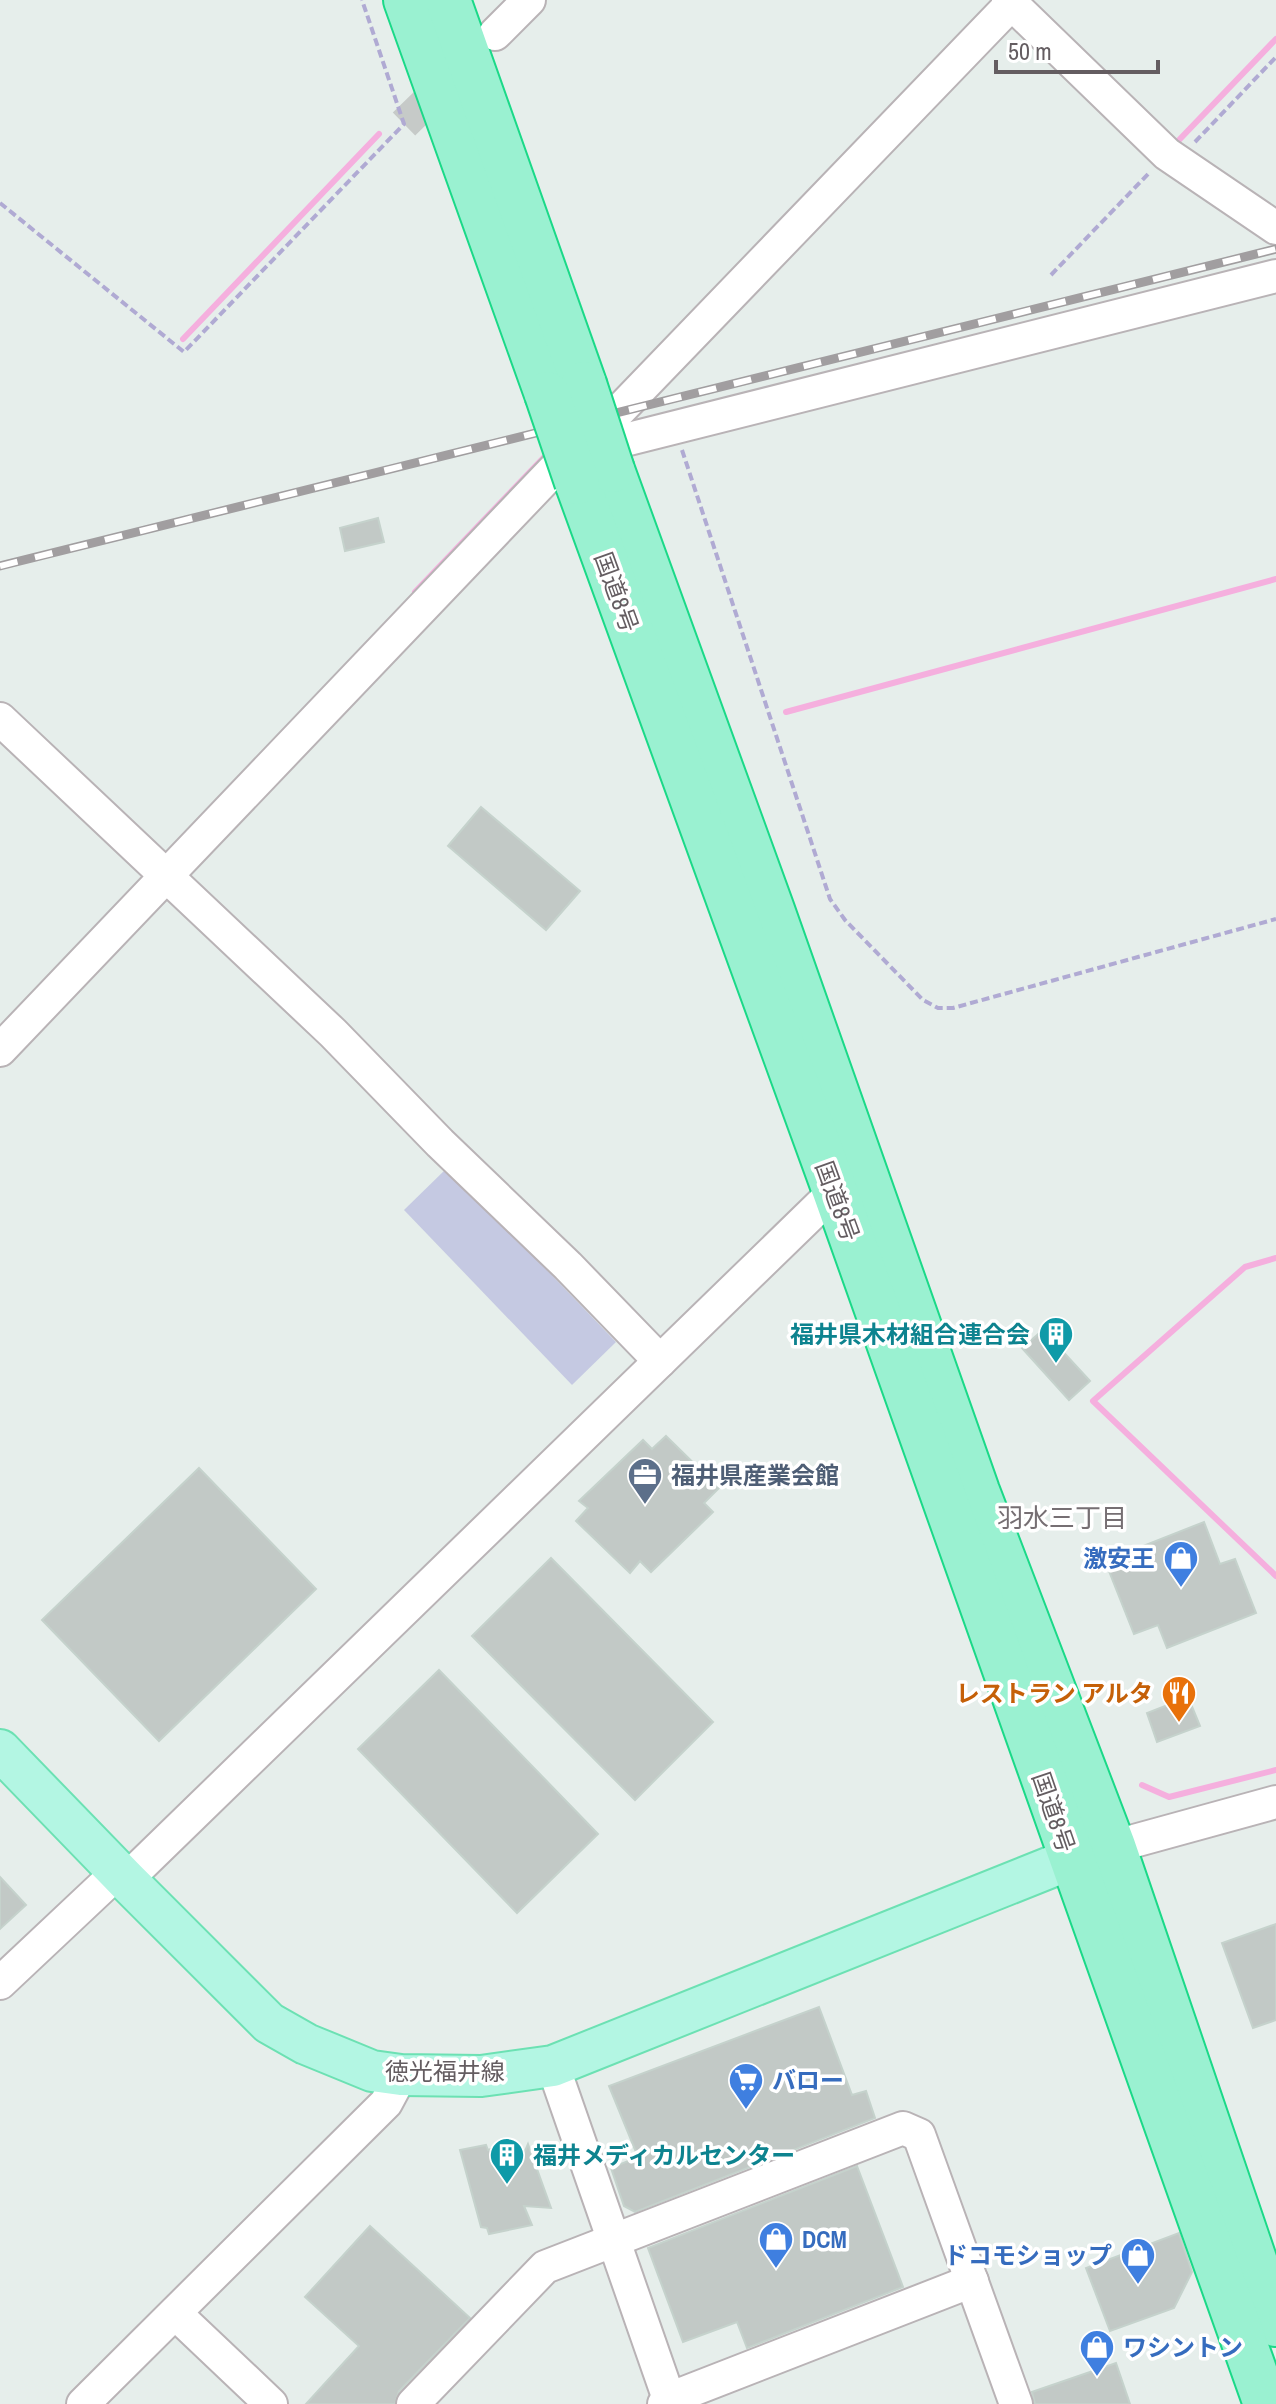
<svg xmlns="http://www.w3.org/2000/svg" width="1276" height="2404" font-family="'Archivo Narrow','Noto Sans JP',sans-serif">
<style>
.green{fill:#c5c9e2}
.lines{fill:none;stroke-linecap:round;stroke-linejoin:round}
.stream{stroke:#f5afde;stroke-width:6}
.building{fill:#c2c9c6;stroke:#c5d2cc;stroke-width:2}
.minor-tunnel{stroke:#c6cac8;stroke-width:32;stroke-dasharray:32 16;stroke-linecap:butt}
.minor-casing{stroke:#b9b3b6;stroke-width:36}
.major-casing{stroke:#6ce1b3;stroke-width:44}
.highway-casing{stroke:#1bd988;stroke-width:48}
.path{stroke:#b0aad3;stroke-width:4;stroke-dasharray:8 4;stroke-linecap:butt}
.minor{stroke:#fff;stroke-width:32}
.major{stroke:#b3f6e3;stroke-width:40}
.highway{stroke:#9af1d1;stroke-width:44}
.rail-casing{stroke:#a19ea0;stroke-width:9}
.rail{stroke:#fff;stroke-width:6;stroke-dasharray:18;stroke-linecap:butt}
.highway-bridge-casing{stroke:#1bd988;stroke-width:48;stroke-linecap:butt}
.highway-bridge{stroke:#9af1d1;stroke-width:44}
.labels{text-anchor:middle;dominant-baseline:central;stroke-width:7;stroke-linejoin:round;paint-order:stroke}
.street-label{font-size:24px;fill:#645d61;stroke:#fff}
.culture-label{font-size:24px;font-weight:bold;fill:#0d838f;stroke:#fff;text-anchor:end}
.service-label{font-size:24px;font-weight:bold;fill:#4e5e75;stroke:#fff;text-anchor:start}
.shop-label{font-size:24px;font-weight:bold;fill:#366cbe;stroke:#fff;text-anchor:start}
.food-label{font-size:24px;font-weight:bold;fill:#c56008;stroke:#fff;text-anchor:end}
.neighbourhood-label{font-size:26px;fill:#766f73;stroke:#fff}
</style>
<rect width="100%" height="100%" fill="#e6eeeb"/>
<polygon class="green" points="448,1167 616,1342 572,1385 404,1210"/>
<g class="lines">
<g class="stream">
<polyline points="1179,140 1276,39"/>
<polyline points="183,339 379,134"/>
<polyline points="415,592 549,452"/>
<polyline points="786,712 1276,579"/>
<polyline points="1276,1258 1245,1267 1093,1401 1276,1576"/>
<polyline points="1142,1785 1169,1797 1276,1770"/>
</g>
</g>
<g class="building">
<polygon points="378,518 384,542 345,551 340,528"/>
<polygon points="481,807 580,891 546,930 448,846"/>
<polygon points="1043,1330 1090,1381 1069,1400 1022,1348"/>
<polygon points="666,1436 719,1488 704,1503 713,1512 651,1572 640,1561 630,1573 576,1521 588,1508 579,1501 643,1440 652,1449"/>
<polygon points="199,1468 316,1589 159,1741 42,1620"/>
<polygon points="1204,1522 1220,1564 1235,1559 1256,1613 1167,1648 1158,1625 1134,1634 1105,1561"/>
<polygon points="551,1558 713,1722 635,1800 472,1636"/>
<polygon points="439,1670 598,1834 517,1913 358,1749"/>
<polygon points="1188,1697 1200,1726 1157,1742 1147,1713"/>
<polygon points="0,1877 26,1905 0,1929"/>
<polygon points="1276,1924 1276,2020 1253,2028 1222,1943"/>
<polygon points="819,2007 852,2095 866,2091 875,2118 635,2212 624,2206 611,2168 638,2157 609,2086"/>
<polygon points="528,2144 551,2208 524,2206 532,2225 489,2234 487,2228 481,2227 460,2150 486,2145 488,2150 503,2145 515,2174"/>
<polygon points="857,2166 903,2287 747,2348 737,2322 683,2342 648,2248"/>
<polygon points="370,2226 470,2318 399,2391 395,2404 306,2404 359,2346 305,2297"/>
<polygon points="1179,2233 1192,2272 1174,2308 1110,2331 1086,2268"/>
<polygon points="1116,2363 1130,2404 1035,2404 1032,2392"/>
</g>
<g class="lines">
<polyline class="minor-tunnel" points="404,124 450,79"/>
<g class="minor-casing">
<g id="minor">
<polyline points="1008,0 1167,154 1276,228"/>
<polyline points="495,34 529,0"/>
<polyline points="585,450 1276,276"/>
<polyline points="0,719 333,1033 440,1143 568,1266 660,1361"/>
<polyline points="0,1050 570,453 618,412 1015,0"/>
<polyline points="1094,1852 1276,1802"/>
<polyline points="126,1880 835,1191"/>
<polyline points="0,1983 118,1872"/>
<polyline points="553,2066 669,2399 675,2404"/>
<polyline points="176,2314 271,2404"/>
<polyline points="83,2404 386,2103 401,2075"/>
<polyline points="413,2404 545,2267 903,2128 919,2135 1016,2404"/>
<polyline points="664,2404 669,2399 972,2281"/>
</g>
</g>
<g class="major-casing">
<polyline id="major" points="0,1750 126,1880 269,2023 306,2044 372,2071 401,2075 481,2076 553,2066 1071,1859"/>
</g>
<g class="highway-casing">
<g id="highway">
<polyline points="406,0 547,394"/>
<polyline points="448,0 584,384"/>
<polyline points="612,470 772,910 977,1491 1113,1846 1276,2324"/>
<polyline points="577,482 835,1191 1266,2404"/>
</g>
</g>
<g class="path">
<polyline points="1195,142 1276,57"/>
<polyline points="0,203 184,352 404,124 362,0"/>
<polyline points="1051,275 1149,173"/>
<polyline points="682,450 830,899 845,920 923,1000 938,1008 953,1008 1276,919"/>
</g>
<use href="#minor" class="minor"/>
<use href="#major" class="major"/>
<use href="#highway" class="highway"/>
<g class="rail-casing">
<polyline id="rail" points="0,566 1276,249"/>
</g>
<use href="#rail" class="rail"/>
<g class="highway-bridge-casing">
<g id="highway-bridge">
<polyline points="584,384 612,470"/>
<polyline points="547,394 577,482"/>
</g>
</g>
<use href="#highway-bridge" class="highway-bridge"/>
</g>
<defs>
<g id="building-pin" transform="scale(1.8)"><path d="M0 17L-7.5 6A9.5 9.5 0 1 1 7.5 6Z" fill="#0f9aa8" stroke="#fff"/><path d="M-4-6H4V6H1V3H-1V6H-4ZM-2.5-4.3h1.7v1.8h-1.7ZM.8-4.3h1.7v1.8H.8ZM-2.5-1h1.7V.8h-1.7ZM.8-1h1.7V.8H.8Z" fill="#fff"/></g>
<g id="office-pin" transform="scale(1.8)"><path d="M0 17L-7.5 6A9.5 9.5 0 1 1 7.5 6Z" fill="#5c6f8a" stroke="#fff"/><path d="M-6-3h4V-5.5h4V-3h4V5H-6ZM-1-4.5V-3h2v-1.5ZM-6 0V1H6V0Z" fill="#fff"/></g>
<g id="shop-pin" transform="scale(1.8)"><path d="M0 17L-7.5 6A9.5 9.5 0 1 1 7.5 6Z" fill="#3f7fe0" stroke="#fff"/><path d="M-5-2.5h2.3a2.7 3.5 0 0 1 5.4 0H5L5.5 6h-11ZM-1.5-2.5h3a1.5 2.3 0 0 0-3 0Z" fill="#fff"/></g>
<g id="restaurant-pin" transform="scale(1.8)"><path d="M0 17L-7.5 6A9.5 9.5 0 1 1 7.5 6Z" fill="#e8710a" stroke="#fff"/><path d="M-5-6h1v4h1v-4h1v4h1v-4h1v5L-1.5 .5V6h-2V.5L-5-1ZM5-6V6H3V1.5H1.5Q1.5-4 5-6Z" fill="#fff"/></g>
<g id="supermarket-pin" transform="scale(1.8)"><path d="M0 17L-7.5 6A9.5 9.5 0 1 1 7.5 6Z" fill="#3f7fe0" stroke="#fff"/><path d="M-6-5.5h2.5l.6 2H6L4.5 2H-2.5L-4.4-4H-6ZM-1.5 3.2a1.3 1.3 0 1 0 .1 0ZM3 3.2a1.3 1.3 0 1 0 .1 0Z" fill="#fff"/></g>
</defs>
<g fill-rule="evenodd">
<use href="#building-pin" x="1056" y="1334"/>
<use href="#office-pin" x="645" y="1475"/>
<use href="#shop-pin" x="1181" y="1558"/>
<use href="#restaurant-pin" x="1179" y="1693"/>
<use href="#supermarket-pin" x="746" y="2080"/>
<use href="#building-pin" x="507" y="2155"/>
<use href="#shop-pin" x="776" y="2239"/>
<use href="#shop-pin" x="1138" y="2255"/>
<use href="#shop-pin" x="1097" y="2347"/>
</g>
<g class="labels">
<g class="street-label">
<text transform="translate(617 592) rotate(70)">国道8号</text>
<text transform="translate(838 1201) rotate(70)">国道8号</text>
<text transform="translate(1054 1812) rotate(71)">国道8号</text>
<text x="445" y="2071">徳光福井線</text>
</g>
<g class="culture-label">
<text x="1030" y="1334">福井県木材組合連合会</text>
<text x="533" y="2155" text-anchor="start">福井メディカルセンター</text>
</g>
<g class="service-label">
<text x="671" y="1475">福井県産業会館</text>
</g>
<g class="shop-label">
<text x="1155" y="1558" text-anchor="end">激安王</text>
<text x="772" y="2080">バロー</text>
<text x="802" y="2239">DCM</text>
<text x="1112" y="2255" text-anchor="end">ドコモショップ</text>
<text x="1123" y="2347">ワシントン</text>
</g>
<g class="food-label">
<text x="1153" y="1693">レストラン アルタ</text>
</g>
<g class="neighbourhood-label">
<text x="1062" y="1517">羽水三丁目</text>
</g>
</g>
<path d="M996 60v12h162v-12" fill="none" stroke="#645d61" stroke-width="4"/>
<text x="1008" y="60" font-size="24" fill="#645d61" stroke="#ffffff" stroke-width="6" paint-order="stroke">50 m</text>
</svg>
